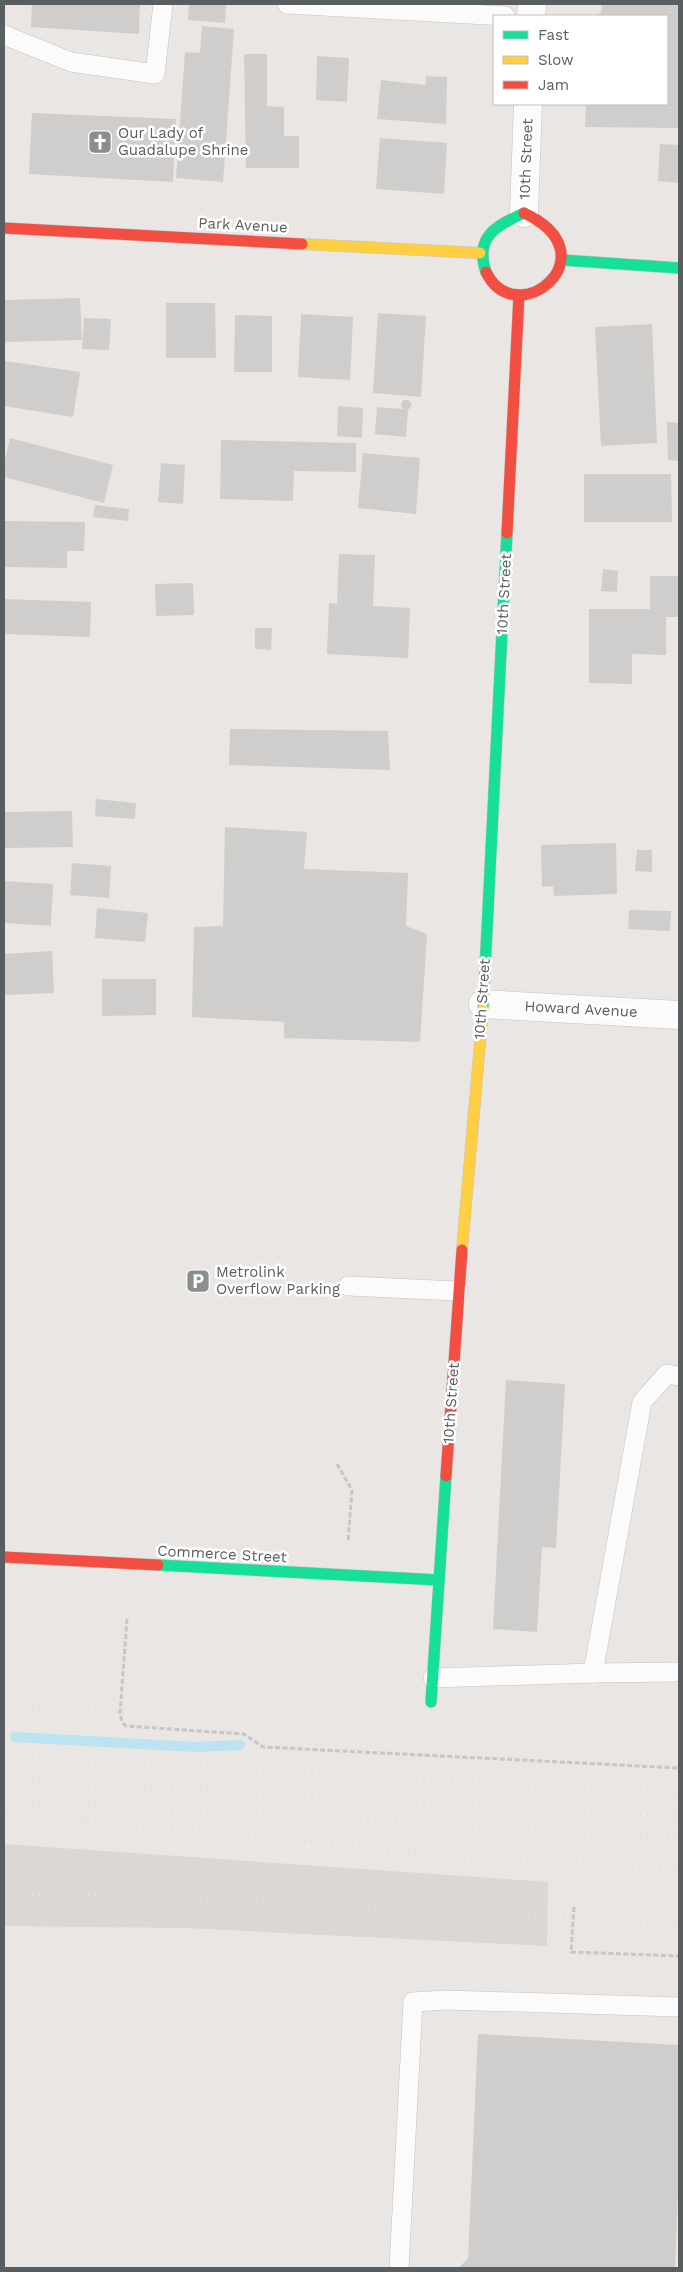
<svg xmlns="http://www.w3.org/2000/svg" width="683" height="2272" font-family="'Work Sans',sans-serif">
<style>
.industrial{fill:#dad7d4}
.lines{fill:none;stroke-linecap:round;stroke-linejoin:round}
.stream{stroke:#bbe3f0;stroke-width:10}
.building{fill:#d0cecc}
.lane-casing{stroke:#c4c4c4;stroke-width:20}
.street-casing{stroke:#c4c4c4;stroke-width:29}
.fast-casing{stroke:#c4c4c4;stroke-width:12}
.slow-casing{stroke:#c4c4c4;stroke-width:12}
.jam-casing{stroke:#c4c4c4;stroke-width:12}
.path{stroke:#c4c7c5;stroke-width:3;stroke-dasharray:5 2.5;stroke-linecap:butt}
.lane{stroke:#fcfbfb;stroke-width:19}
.street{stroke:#fcfbfb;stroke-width:28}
.fast{stroke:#16e098;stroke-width:11}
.slow{stroke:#ffcf43;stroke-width:11}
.jam{stroke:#f24e42;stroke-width:11}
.rail{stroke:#e0e0e0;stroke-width:4;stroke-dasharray:1 6;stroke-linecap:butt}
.labels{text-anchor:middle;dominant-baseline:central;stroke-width:5;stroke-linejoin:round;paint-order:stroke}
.poi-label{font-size:15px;fill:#595e60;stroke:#fff;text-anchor:start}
.street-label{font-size:15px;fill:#595e60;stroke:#fff}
</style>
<rect width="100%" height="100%" fill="#e9e6e3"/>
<polygon class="industrial" points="4,1844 548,1882 547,1946 186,1928 4,1926"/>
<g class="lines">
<polyline class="stream" points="15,1737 197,1747 240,1745"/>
</g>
<g class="building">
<polygon points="32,4 140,4 139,34 31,27"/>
<polygon points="189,4 226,4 225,23 188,20"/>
<polygon points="602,4 679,4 679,128 585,127 586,104 667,104 667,16 590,16 601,13"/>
<polygon points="202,26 234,29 223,182 176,178 185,52 200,53"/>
<polygon points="244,54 267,54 267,106 284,107 284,136 299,136 299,168 246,168"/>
<polygon points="317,56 349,58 347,102 316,100"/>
<polygon points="426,76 447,77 446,124 377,119 381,80 426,85"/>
<polygon points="32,113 176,119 173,182 29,174"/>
<polygon points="380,138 447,143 444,194 376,189"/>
<polygon points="660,144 679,145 679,183 658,181"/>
<polygon points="80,298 82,340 4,342 4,300"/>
<polygon points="166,303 215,303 216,358 166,358"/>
<polygon points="378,313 426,316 421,397 373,393"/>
<polygon points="301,314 353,317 350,380 298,377"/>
<polygon points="235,315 272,316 272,372 234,372"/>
<polygon points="84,318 111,319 109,350 82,349"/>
<polygon points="652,324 657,443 601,446 595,327"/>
<polygon points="5,361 80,372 73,417 4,406"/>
<polygon points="403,400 409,400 412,405 408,410 406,437 375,434 377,407 403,409 401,405"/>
<polygon points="338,406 363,408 362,438 337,436"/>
<polygon points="667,422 679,423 679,461 668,460"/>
<polygon points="10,438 113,465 104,503 4,477 4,464"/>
<polygon points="221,440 356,443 356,472 294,471 293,501 220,499"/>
<polygon points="363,453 420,458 416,514 358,508"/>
<polygon points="161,463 185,465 183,504 158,502"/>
<polygon points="584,474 671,474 672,522 584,522"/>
<polygon points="95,505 129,509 128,521 93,517"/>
<polygon points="4,521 85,522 84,551 67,551 67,568 4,567"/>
<polygon points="339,554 375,555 373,606 410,608 408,658 327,654 329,603 337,604"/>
<polygon points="603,569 618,571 617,592 601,591"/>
<polygon points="650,576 679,576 679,617 666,617 666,655 632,654 632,684 589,683 589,609 650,609"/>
<polygon points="193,583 194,615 156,616 155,584"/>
<polygon points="4,599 91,602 90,637 4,634"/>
<polygon points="255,628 272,628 271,650 255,649"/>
<polygon points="230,729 388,731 390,770 229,765"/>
<polygon points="96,799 136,803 135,819 95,816"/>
<polygon points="72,811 73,847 4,848 4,812"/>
<polygon points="225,827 307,832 304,869 408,873 406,926 427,934 420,1042 284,1038 284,1022 192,1017 194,927 223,926"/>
<polygon points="616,843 617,894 554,896 553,886 542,887 541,845"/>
<polygon points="637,850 652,850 652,872 635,871"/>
<polygon points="72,863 111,866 109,898 70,895"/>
<polygon points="4,881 53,884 51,926 4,923"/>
<polygon points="97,908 148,913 145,942 95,938"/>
<polygon points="629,910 671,911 670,931 628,929"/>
<polygon points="52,951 54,993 4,995 4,954"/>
<polygon points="102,979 156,979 156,1015 102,1016"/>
<polygon points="506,1380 565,1384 556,1548 542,1547 537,1632 493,1629"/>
<polygon points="478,2034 679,2045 679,2166 675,2268 458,2268 468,2259"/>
</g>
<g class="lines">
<g class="lane-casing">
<g id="lane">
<polyline points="287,4 505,16"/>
<polyline points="4,35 71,62 155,74 163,4"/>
<polyline points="348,1286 458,1291"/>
<polyline points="593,1673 642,1402 667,1374 679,1376"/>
<polyline points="433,1678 593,1673 679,1672"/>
<polyline points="399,2268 413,2002 446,2000 679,2007"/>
</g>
</g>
<g class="street-casing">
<g id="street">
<polyline points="531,16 532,4"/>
<polyline points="524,213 528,104"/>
<polyline points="483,1004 679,1015"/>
</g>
</g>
<g class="fast-casing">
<g id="fast">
<polyline points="562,260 679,268"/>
<path d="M486,272c-12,-35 10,-46 38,-59"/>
<polyline points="483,1009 507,533"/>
<polyline points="158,1565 439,1580"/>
<polyline points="431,1702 446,1476"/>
</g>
</g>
<g class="slow-casing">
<g id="slow">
<polyline points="302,244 480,253"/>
<polyline points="462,1250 483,1009"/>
</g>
</g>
<g class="jam-casing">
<g id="jam">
<polyline points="4,228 302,244"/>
<path d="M486,272c30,62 128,-17 38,-59"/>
<polyline points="507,533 519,295"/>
<polyline points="446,1476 462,1250"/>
<polyline points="4,1557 158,1565"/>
</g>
</g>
<g class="path">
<polyline points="337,1464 352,1490 348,1542"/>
<polyline points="127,1619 120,1713 122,1722 126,1726 244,1734 263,1747 679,1768"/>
<polyline points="574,1907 571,1952 679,1956"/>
</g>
<use href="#lane" class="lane"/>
<use href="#street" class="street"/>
<use href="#fast" class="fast"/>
<use href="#slow" class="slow"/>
<use href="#jam" class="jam"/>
<g class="rail">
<polyline points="4,1707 147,1714"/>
<polyline points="4,1756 679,1793"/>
<polyline points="4,1780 679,1816"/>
<polyline points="4,1801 325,1817 679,1838"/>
<polyline points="4,1813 466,1857 679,1869"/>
<polyline points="4,1895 128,1895 679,1924"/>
</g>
</g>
<defs>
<g id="church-square" transform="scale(1.25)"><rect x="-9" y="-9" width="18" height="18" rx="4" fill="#8b8e8e" stroke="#fff"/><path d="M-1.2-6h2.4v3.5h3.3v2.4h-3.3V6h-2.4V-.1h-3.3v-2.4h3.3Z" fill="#fff"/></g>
<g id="parking-square" transform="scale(1.25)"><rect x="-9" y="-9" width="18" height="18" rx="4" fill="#8b8e8e" stroke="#fff"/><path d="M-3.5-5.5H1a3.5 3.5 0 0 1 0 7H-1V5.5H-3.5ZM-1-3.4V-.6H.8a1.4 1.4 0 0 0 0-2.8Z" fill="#fff"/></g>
</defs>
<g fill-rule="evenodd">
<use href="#church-square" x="100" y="142"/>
<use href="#parking-square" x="198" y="1281"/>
</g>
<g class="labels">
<g class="poi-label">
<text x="118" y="133">Our Lady of<tspan x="118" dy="17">Guadalupe Shrine</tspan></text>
<text x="216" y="1272">Metrolink<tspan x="216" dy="17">Overflow Parking</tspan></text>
</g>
<g class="street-label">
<text transform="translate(526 159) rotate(-88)">10th Street</text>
<text transform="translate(243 225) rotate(3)">Park Avenue</text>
<text transform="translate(504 594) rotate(-87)">10th Street</text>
<text transform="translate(482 999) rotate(-86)">10th Street</text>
<text transform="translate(581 1009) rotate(3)">Howard Avenue</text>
<text transform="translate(451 1403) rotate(-86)">10th Street</text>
<text transform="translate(222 1554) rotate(3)">Commerce Street</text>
</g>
</g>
<rect width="683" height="2272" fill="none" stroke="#595e60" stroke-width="10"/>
<rect x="493" y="15" width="175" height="90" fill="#ffffff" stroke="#bdbfbf"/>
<rect x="503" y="31" width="25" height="8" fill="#16e098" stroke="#bdbfbf"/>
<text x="538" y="40" font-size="15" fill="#595e60">Fast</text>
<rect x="503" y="56" width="25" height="8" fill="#ffcf43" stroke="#bdbfbf"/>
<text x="538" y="65" font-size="15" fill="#595e60">Slow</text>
<rect x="503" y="81" width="25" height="8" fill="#f24e42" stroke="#bdbfbf"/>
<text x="538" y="90" font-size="15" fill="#595e60">Jam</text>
</svg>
